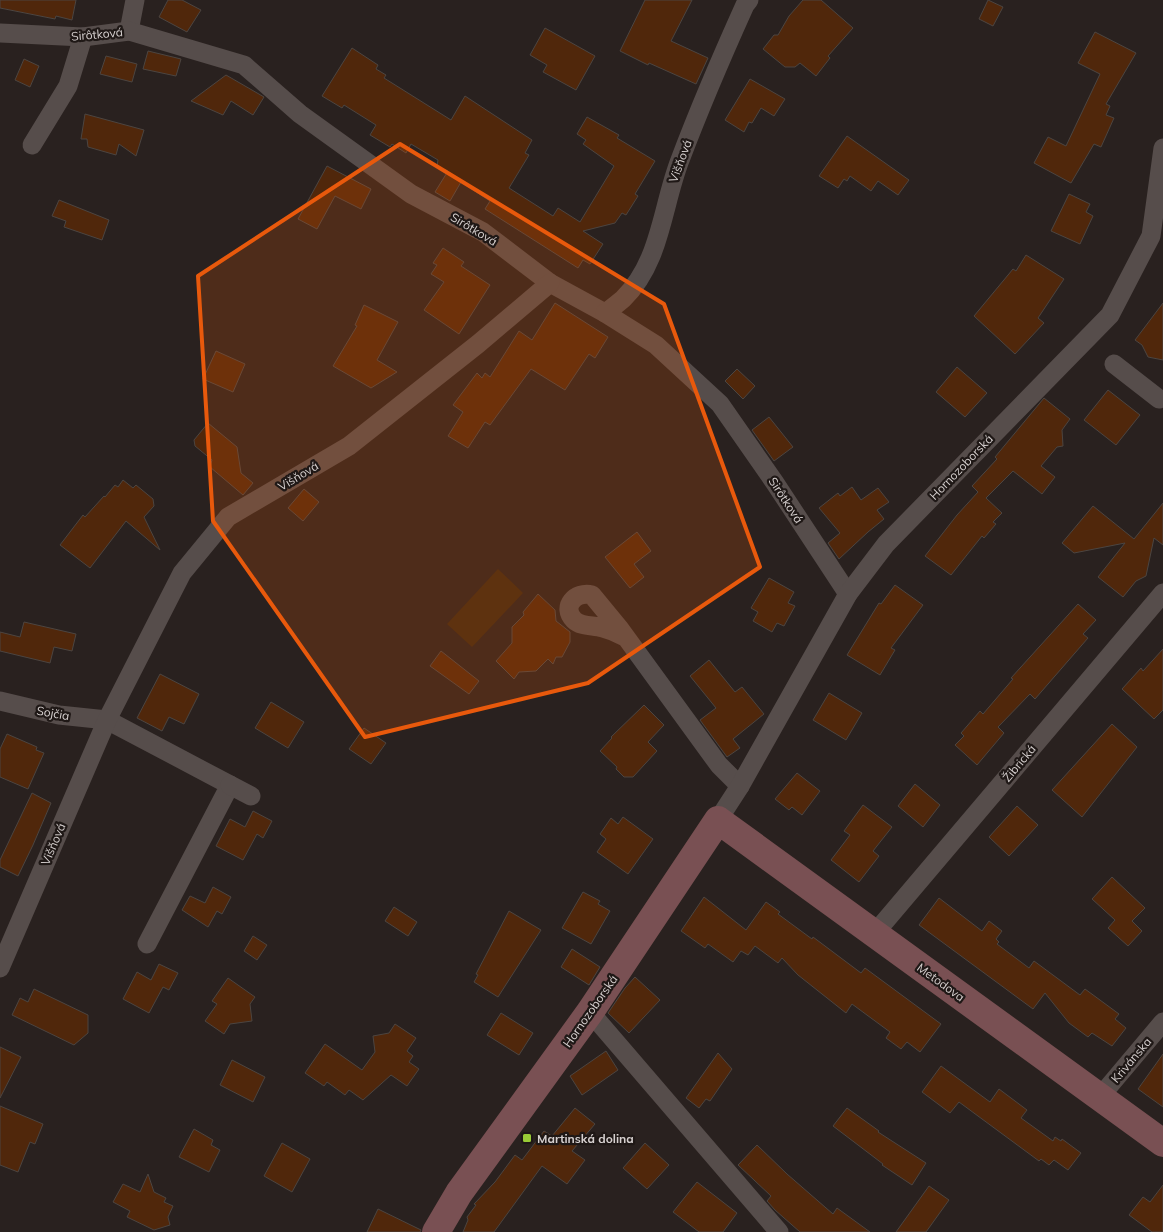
<svg xmlns="http://www.w3.org/2000/svg" width="1163" height="1232" font-family="Mulish,sans-serif">
<style>
.green{fill:#3d2911}
.building{fill:#50270b;stroke:#4c4541}
.lines{fill:none;stroke-linecap:round;stroke-linejoin:round}
.street{stroke:#564d4b;stroke-width:19}
.secondary{stroke:#795053;stroke-width:28}
.marked{fill:#e8590c;fill-opacity:0.2;stroke:#e8590c;stroke-width:4;stroke-linejoin:round}
.poi-dot{fill:#99cb36;stroke:#1f1816;stroke-width:2}
.labels{text-anchor:middle;dominant-baseline:central;stroke-width:4.5;stroke-linejoin:round;paint-order:stroke}
.street-label{font-size:12px;fill:#d6d0cf;stroke:#1f1816}
.poi-label{font-size:12px;font-weight:bold;fill:#d6d0cf;stroke:#1f1816;text-anchor:start}
</style>
<rect width="100%" height="100%" fill="#29211f"/>
<polygon class="green" points="498,569 523,593 472,647 447,624"/>
<g class="building">
<polygon points="0,0 76,0 72,20 56,16 55,19 0,8"/>
<polygon points="168,0 182,0 201,10 187,32 159,17"/>
<polygon points="645,0 692,0 671,41 708,58 696,84 649,63 648,65 620,51"/>
<polygon points="803,0 821,0 853,28 828,56 830,58 816,76 800,63 795,67 785,67 763,49 774,35 778,35 789,16"/>
<polygon points="988,0 1003,7 993,26 979,19"/>
<polygon points="545,28 595,56 576,90 543,72 547,65 530,55"/>
<polygon points="1095,32 1136,53 1106,104 1110,106 1106,115 1114,118 1101,147 1094,144 1071,183 1034,163 1048,137 1066,146 1100,74 1078,63"/>
<polygon points="352,48 378,65 376,69 386,75 384,78 451,120 465,96 532,140 525,153 529,155 509,188 553,216 558,208 580,222 614,166 583,144 586,140 577,134 587,117 619,135 617,138 655,161 635,194 638,196 626,215 622,213 615,223 583,231 603,244 590,264 583,260 578,268 485,209 490,201 461,182 450,201 435,192 448,171 437,166 438,160 411,144 406,153 392,144 390,147 370,135 376,125 344,105 342,108 322,96"/>
<polygon points="148,51 181,59 176,76 143,69"/>
<polygon points="106,56 137,64 132,82 100,74"/>
<polygon points="24,59 39,66 30,87 15,80"/>
<polygon points="226,75 264,97 253,115 231,101 223,115 191,101"/>
<polygon points="750,79 785,99 774,116 761,108 752,123 749,122 744,132 725,120"/>
<polygon points="85,114 144,130 136,156 119,144 116,155 88,147 87,139 81,139"/>
<polygon points="847,136 909,180 898,195 878,181 871,191 850,176 847,181 844,179 838,188 819,176"/>
<polygon points="327,166 371,189 361,209 335,196 317,229 298,219"/>
<polygon points="1069,194 1090,204 1086,212 1093,216 1080,244 1051,231"/>
<polygon points="59,200 109,220 102,240 64,227 66,221 52,216"/>
<polygon points="443,248 464,262 461,266 490,285 459,334 424,310 444,282 431,274 437,265 433,263"/>
<polygon points="1026,255 1064,279 1038,318 1044,323 1015,354 974,316 1013,269 1016,271"/>
<polygon points="555,303 608,337 595,358 589,354 565,390 531,369 490,425 485,422 468,448 448,436 463,412 453,405 477,373 482,378 485,373 490,377 519,331 532,340"/>
<polygon points="1163,303 1163,360 1148,357 1142,345 1135,340"/>
<polygon points="364,305 398,322 377,360 397,372 371,388 333,366 357,326 355,325"/>
<polygon points="216,351 245,364 233,392 203,379"/>
<polygon points="957,367 987,393 965,417 936,392"/>
<polygon points="737,369 755,386 743,399 725,381"/>
<polygon points="1108,390 1140,415 1116,445 1084,420"/>
<polygon points="1044,398 1070,419 1062,430 1063,446 1057,447 1041,466 1055,477 1042,494 1013,471 986,498 1002,513 993,522 996,524 984,538 982,536 951,575 925,556 957,515 978,492 972,486 997,459 995,457"/>
<polygon points="769,417 793,447 774,461 752,430"/>
<polygon points="208,423 237,447 241,473 253,483 243,495 210,467 212,460 195,446 194,440"/>
<polygon points="123,480 133,488 136,485 153,499 154,506 144,517 160,550 126,521 90,568 60,545 83,515 85,517 104,496 105,497 115,485 118,487"/>
<polygon points="852,487 861,500 878,488 889,502 877,510 884,519 868,532 839,559 828,543 840,533 819,508 838,493 840,496"/>
<polygon points="304,489 319,502 303,521 288,508"/>
<polygon points="1163,503 1163,545 1154,538 1146,576 1136,581 1123,597 1098,577 1125,543 1074,553 1062,543 1093,506 1134,539"/>
<polygon points="637,532 651,551 634,564 644,577 630,588 605,557"/>
<polygon points="769,578 794,592 788,603 795,606 784,626 777,623 772,632 753,621 758,612 751,608"/>
<polygon points="895,585 923,605 891,648 895,650 880,675 847,655 879,603 881,604"/>
<polygon points="538,594 555,610 556,621 570,632 570,642 562,657 556,657 553,664 548,659 536,671 519,672 514,679 496,661 512,643 512,627 524,615 523,612"/>
<polygon points="1078,604 1096,620 1083,634 1088,638 1035,699 1030,694 998,727 1004,733 977,765 955,745 964,736 961,733 980,711 983,714 1013,679 1011,678"/>
<polygon points="24,622 76,634 72,651 54,647 50,663 0,651 0,632 20,637"/>
<polygon points="1163,649 1163,710 1154,719 1122,689 1141,668 1143,671"/>
<polygon points="441,651 479,681 469,694 430,666"/>
<polygon points="709,660 735,692 742,687 764,714 733,739 740,748 727,757 700,720 716,708 690,676"/>
<polygon points="160,674 199,694 184,724 169,717 162,731 137,718"/>
<polygon points="829,693 862,713 846,740 813,720"/>
<polygon points="271,702 304,722 288,748 255,728"/>
<polygon points="644,705 664,725 648,742 657,751 633,777 624,777 616,769 617,767 600,751 612,738 611,737"/>
<polygon points="1112,724 1137,747 1082,817 1052,790"/>
<polygon points="364,728 386,743 371,764 349,749"/>
<polygon points="7,734 37,747 36,750 44,753 28,789 0,777 0,749"/>
<polygon points="797,773 820,791 802,815 792,807 789,810 775,799"/>
<polygon points="915,784 940,805 923,827 898,806"/>
<polygon points="32,793 51,803 33,845 18,876 0,867 0,860"/>
<polygon points="863,805 892,827 873,851 879,856 859,882 831,860 850,835 844,831"/>
<polygon points="1017,806 1038,825 1009,856 989,837"/>
<polygon points="253,811 272,821 263,838 257,834 243,860 216,846 230,819 245,827"/>
<polygon points="623,817 653,839 628,874 597,852 606,839 600,834 611,818 618,824"/>
<polygon points="1112,877 1145,908 1132,921 1142,931 1128,946 1108,928 1115,920 1092,899"/>
<polygon points="213,887 231,897 222,914 217,911 208,927 182,910 190,896 205,903"/>
<polygon points="583,892 600,901 598,904 610,911 591,944 562,928"/>
<polygon points="704,897 746,930 766,902 780,912 778,914 812,939 813,937 861,973 865,968 941,1024 920,1052 907,1042 901,1049 886,1038 890,1032 852,1004 846,1013 798,975 782,958 778,963 755,946 748,955 741,951 733,962 708,944 705,948 681,931"/>
<polygon points="939,898 982,931 989,921 1002,931 996,939 999,942 997,944 1029,968 1034,961 1080,995 1085,989 1119,1014 1115,1019 1126,1028 1112,1046 1092,1033 1088,1037 1069,1023 1045,993 1033,1009 919,925"/>
<polygon points="394,907 417,922 408,936 385,921"/>
<polygon points="509,911 541,930 498,997 474,982 478,975 476,974"/>
<polygon points="253,936 267,945 257,960 244,951"/>
<polygon points="572,949 600,967 589,985 561,967"/>
<polygon points="159,964 178,973 169,990 163,987 149,1013 123,999 137,972 151,980"/>
<polygon points="635,977 660,1000 629,1033 608,1013 625,988"/>
<polygon points="228,978 255,997 250,1004 252,1021 230,1024 224,1034 205,1021 217,1004 212,1001"/>
<polygon points="34,989 88,1015 88,1033 74,1045 12,1015 20,998 28,1002"/>
<polygon points="501,1013 533,1033 519,1055 487,1035"/>
<polygon points="395,1024 416,1038 407,1051 413,1056 409,1062 419,1069 407,1086 391,1075 363,1100 349,1090 345,1095 327,1082 324,1086 305,1073 325,1044 362,1070 375,1052 373,1036 389,1033"/>
<polygon points="0,1047 21,1057 0,1098"/>
<polygon points="606,1051 618,1070 582,1095 570,1076"/>
<polygon points="718,1053 732,1069 710,1101 706,1099 699,1108 686,1098"/>
<polygon points="1163,1054 1163,1107 1138,1089"/>
<polygon points="232,1060 265,1077 253,1102 220,1085"/>
<polygon points="941,1066 990,1102 999,1089 1027,1110 1021,1118 1053,1141 1055,1137 1061,1141 1062,1139 1081,1153 1068,1170 1054,1160 1049,1165 1041,1159 1039,1161 959,1102 950,1113 922,1092"/>
<polygon points="0,1106 43,1124 35,1144 30,1142 18,1172 0,1165"/>
<polygon points="575,1108 595,1124 572,1151 585,1160 567,1184 542,1166 494,1232 463,1232 468,1220 467,1217 476,1205 474,1204 495,1182 515,1155 522,1160 544,1131 552,1136"/>
<polygon points="847,1108 879,1131 878,1132 926,1163 912,1185 882,1165 883,1164 833,1126"/>
<polygon points="194,1129 213,1140 211,1145 220,1150 209,1172 179,1157"/>
<polygon points="282,1143 310,1159 292,1192 264,1176"/>
<polygon points="645,1143 669,1165 647,1189 623,1168"/>
<polygon points="757,1145 787,1174 833,1214 837,1208 870,1232 800,1232 775,1210 767,1201 771,1196 738,1165"/>
<polygon points="148,1174 154,1192 166,1198 164,1202 173,1206 168,1217 170,1225 154,1230 127,1217 130,1211 113,1202 123,1184 140,1192"/>
<polygon points="697,1182 737,1213 723,1232 699,1232 673,1212"/>
<polygon points="1163,1185 1163,1232 1152,1232 1129,1215 1143,1197 1150,1202"/>
<polygon points="929,1186 949,1200 926,1232 896,1232"/>
<polygon points="378,1209 421,1230 420,1232 367,1232"/>
</g>
<g class="lines">
<g class="street">
<polyline points="129,31 135,0"/>
<polyline points="0,33 83,37 129,31 244,65 300,114 411,194 483,232 550,283 605,313 656,345 720,404 775,483 848,594"/>
<polyline points="32,145 68,86 83,37"/>
<path d="M605,313c6,-4 12,-9 18,-14 38,-37 39,-93 57,-139 20,-53 42,-104 65,-155l4,-5"/>
<polyline points="1114,364 1159,399"/>
<path d="M625,637c-7,-4 -14,-7 -22,-9 -9,-3 -22,-1 -29,-8 -13,-13 1,-29 18,-25l28,34 99,136 21,21"/>
<polyline points="0,701 59,715 107,720 230,785 147,944"/>
<polyline points="230,785 251,796"/>
<polyline points="718,820 740,786 848,594 886,544 1110,315 1151,236 1163,148"/>
<polyline points="875,933 1163,593"/>
<polyline points="0,968 107,720 182,573 228,517 349,446 478,344 550,283"/>
<polyline points="590,1012 779,1232"/>
<polyline points="1099,1098 1163,1022"/>
</g>
<polyline class="secondary" points="436,1232 459,1193 590,1012 718,820 1163,1143"/>
</g>
<path class="marked" d="M400,144l264,160 96,263 -172,116 -223,54 -152,-216 -15,-245z"/>
<rect class="poi-dot" x="522" y="1133" width="10" height="10" rx="2.5"/>
<g class="labels">
<g class="street-label">
<text transform="translate(97 34) rotate(-5)">Sirôtková</text>
<text transform="translate(680 161) rotate(-70)">Višňová</text>
<text transform="translate(474 229) rotate(31)">Sirôtková</text>
<text transform="translate(961 467) rotate(-46)">Hornozoborská</text>
<text transform="translate(298 476) rotate(-31)">Višňová</text>
<text transform="translate(786 500) rotate(57)">Sirôtková</text>
<text transform="translate(53 713) rotate(10)">Sojčia</text>
<text transform="translate(1019 763) rotate(-50)">Žibrická</text>
<text transform="translate(53 844) rotate(-67)">Višňová</text>
<text transform="translate(941 982) rotate(36)">Metodova</text>
<text transform="translate(590 1011) rotate(-55)">Hornozoborská</text>
<text transform="translate(1131 1060) rotate(-50)">Krivánska</text>
</g>
<g class="poi-label">
<text x="537" y="1138">Martinská dolina</text>
</g>
</g>
</svg>
